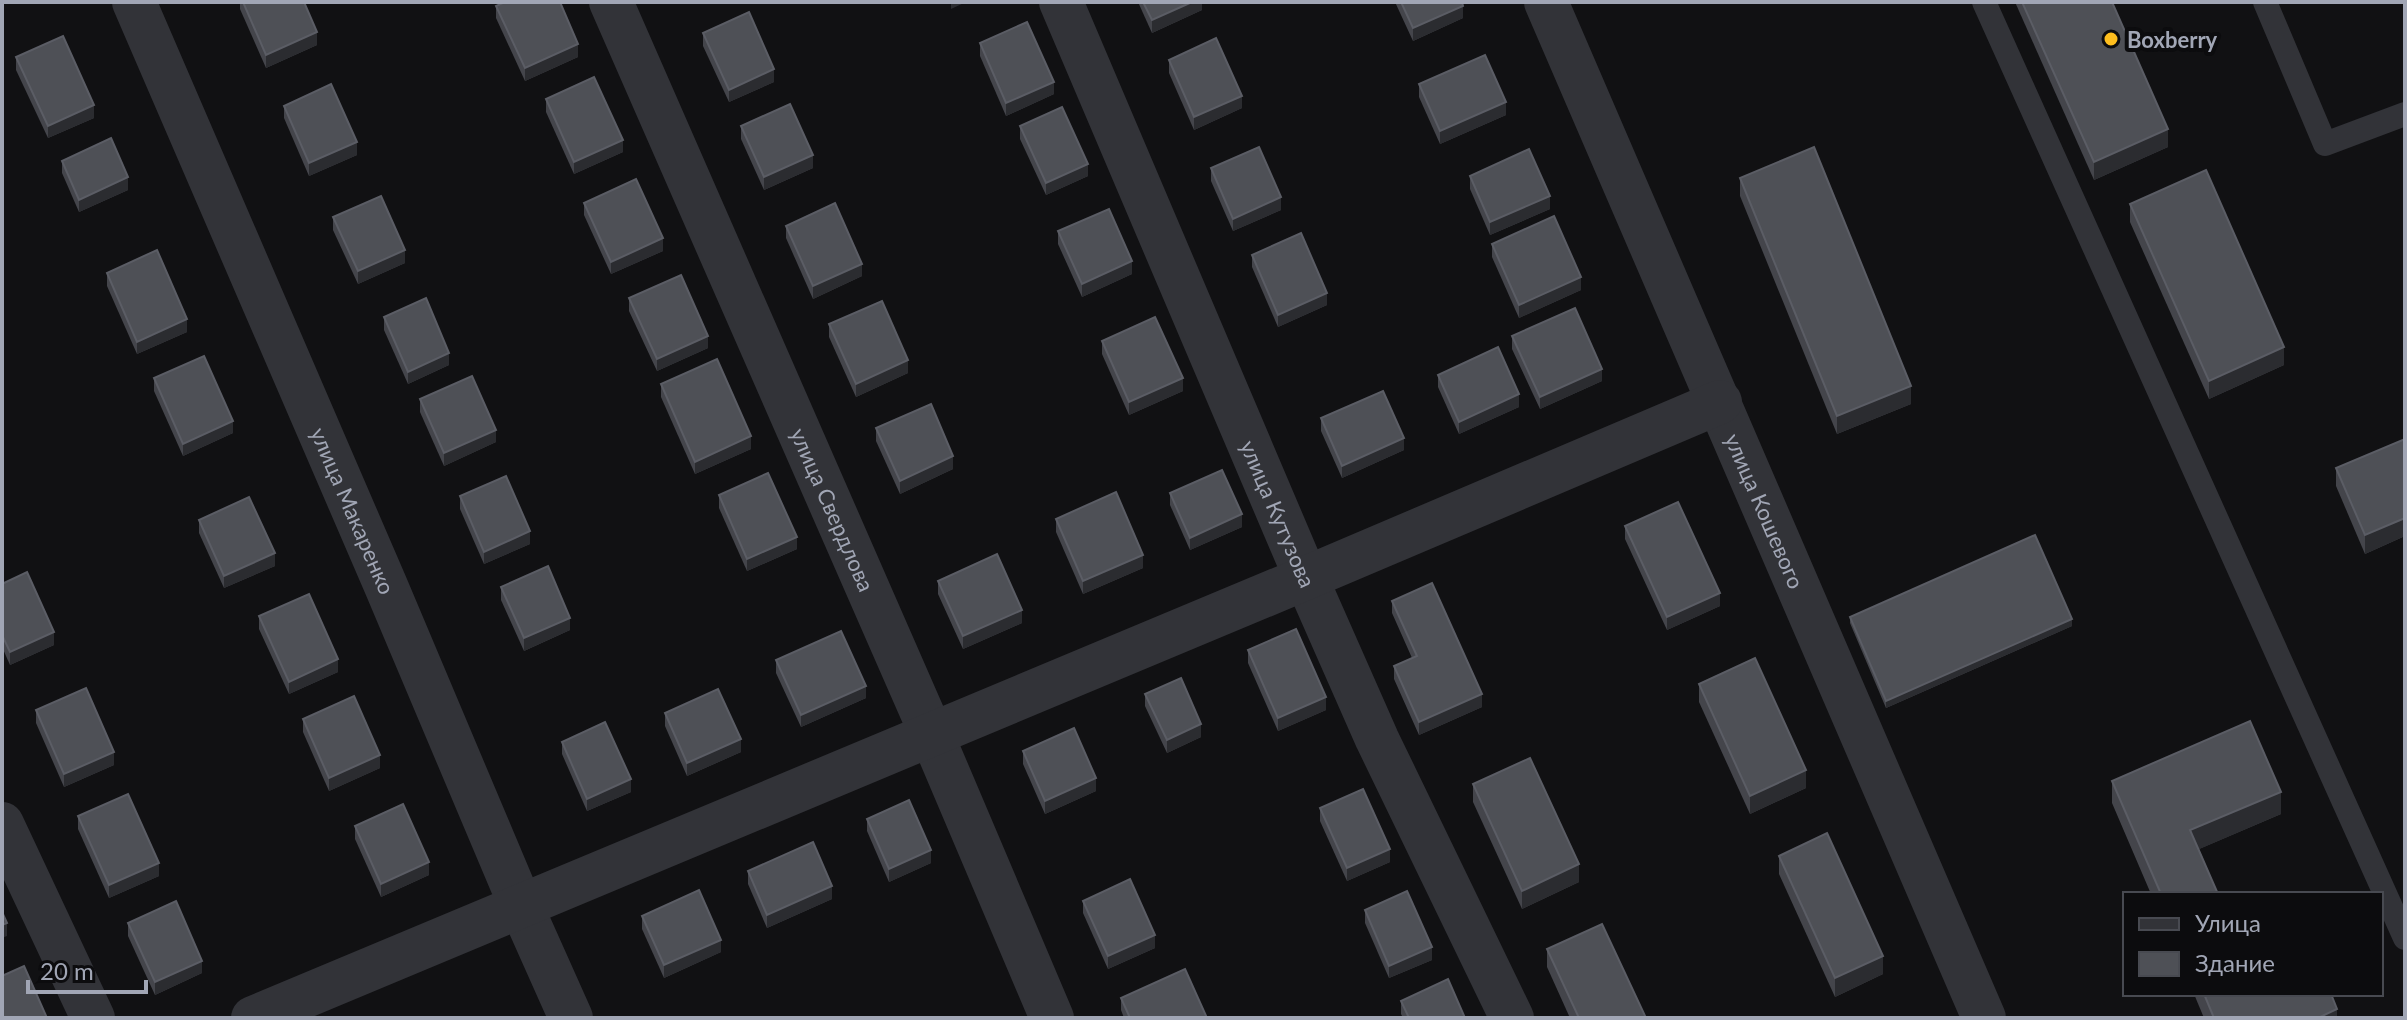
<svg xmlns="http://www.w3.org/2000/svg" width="2407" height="1020" font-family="Lato,sans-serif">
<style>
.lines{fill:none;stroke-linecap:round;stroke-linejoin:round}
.service{stroke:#323338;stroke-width:24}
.minor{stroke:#323338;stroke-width:44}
.wall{fill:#44454b}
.shaded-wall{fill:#2b2c30}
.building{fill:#4e5056;stroke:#5b5d65;stroke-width:2}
.poi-dot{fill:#febe1e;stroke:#0c0c0e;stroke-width:3}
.labels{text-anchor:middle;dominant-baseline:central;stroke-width:8;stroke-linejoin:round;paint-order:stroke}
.poi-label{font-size:22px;font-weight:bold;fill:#a1a6b5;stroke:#0c0c0e;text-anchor:start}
.street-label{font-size:22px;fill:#a1a6b5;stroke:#0c0c0e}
</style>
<rect width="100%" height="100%" fill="#111113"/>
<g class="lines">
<g class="service">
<polyline points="1984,2 2405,938"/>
<polyline points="2265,2 2325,144 2405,114"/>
</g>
<g class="minor">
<path id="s1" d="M134,2l252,584 135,320 50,112"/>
<path id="s2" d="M611,2l320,731 121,285"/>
<path id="s3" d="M1061,2l245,576 71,161 135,279"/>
<path id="s4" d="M1546,2l438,1016"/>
<polyline points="2,824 93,1018"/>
<polyline points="253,1018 1306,578 1720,402"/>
</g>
</g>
<g class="wall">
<polygon points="240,2 304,2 317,45 266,68 240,9"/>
<polygon points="1138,2 1202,2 1202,10 1152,33"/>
<polygon points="1395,2 1462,2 1463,18 1413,41"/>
<polygon points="2015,2 2112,2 2168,147 2094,180"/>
<polygon points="496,6 578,57 525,81 496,18"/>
<polygon points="703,33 774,82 729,102 703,46"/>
<polygon points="980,43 1054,94 1006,116 980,56"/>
<polygon points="16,57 94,118 48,138 16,70"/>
<polygon points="1169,60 1242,108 1194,130 1169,73"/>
<polygon points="1419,84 1506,115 1440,144 1419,97"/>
<polygon points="546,99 623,152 574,174 546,112"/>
<polygon points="284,106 357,155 309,176 284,118"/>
<polygon points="741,126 813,168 764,190 741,139"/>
<polygon points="1020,126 1088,176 1046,195 1020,139"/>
<polygon points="62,161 128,190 79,212 62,173"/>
<polygon points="1211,168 1281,210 1233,231 1211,181"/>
<polygon points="1470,176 1550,209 1490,235 1470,189"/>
<polygon points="1740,178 1911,404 1837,434 1740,196"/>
<polygon points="584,203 663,251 611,274 584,215"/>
<polygon points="2130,204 2284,365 2209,399 2130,222"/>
<polygon points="333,217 405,263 358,284 333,230"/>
<polygon points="786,226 862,276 813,299 786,238"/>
<polygon points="1058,231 1132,274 1082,297 1058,244"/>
<polygon points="1492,244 1581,290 1519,318 1492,257"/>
<polygon points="1252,255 1327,305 1278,327 1252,267"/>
<polygon points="107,273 187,332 137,354 107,286"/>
<polygon points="629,298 708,348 657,371 629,311"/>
<polygon points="384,317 449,365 408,384 384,330"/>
<polygon points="829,324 908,373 856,397 829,337"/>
<polygon points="1512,336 1602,381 1540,409 1512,349"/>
<polygon points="1102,341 1183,391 1129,415 1102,354"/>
<polygon points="1438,375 1519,407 1459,434 1438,387"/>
<polygon points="154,378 233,433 183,456 154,391"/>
<polygon points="661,384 751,449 695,474 661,397"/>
<polygon points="420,399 496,442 444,466 420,412"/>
<polygon points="1321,418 1404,450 1342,478 1321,431"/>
<polygon points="876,428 953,469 900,494 876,441"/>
<polygon points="2405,439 2405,536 2365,554 2336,486 2336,468"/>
<polygon points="1170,493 1242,527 1190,550 1170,505"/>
<polygon points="719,495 797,549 747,571 719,508"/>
<polygon points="460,496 530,544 484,564 460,509"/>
<polygon points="1056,519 1143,568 1083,594 1056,532"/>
<polygon points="199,520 275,566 224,588 199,533"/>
<polygon points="1625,526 1720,606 1667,630 1625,539"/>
<polygon points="938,581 1022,623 963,649 938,594"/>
<polygon points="2,584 54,645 10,665 2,647"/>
<polygon points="501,587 570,630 524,651 501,600"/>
<polygon points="1392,601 1482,707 1419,735 1394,679 1394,666 1412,658 1392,613"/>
<polygon points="259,616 338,672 289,694 259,629"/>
<polygon points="1850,617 2072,626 1886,708 1850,623"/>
<polygon points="1248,650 1326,710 1278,731 1248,663"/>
<polygon points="776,660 866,698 801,727 776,673"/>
<polygon points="1699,684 1806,788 1750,814 1699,702"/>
<polygon points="1145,694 1201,737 1167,753 1145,706"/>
<polygon points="36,710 114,765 64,787 36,723"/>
<polygon points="665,713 741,752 687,776 665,726"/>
<polygon points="303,719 380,768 329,791 303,732"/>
<polygon points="562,742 631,792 587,811 562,754"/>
<polygon points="1023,751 1096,791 1045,814 1023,764"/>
<polygon points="2112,781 2281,814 2199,849 2218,894 2151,894 2112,803"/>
<polygon points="1473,784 1579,882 1522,909 1473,802"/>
<polygon points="1320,808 1390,862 1347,881 1320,821"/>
<polygon points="78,816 159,876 109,898 78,829"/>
<polygon points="867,819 931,863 889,882 867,831"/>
<polygon points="355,826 429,875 381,897 355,839"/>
<polygon points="1779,856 1883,974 1835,997 1779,874"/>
<polygon points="748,871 832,899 767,928 748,884"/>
<polygon points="1083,901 1155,948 1108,969 1083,913"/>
<polygon points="1365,910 1432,960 1389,978 1365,923"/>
<polygon points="642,916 721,952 664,978 642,929"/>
<polygon points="128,923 202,973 155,995 128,936"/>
<polygon points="1547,949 1646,1018 1570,1018 1547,967"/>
<polygon points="2194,994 2331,994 2337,1018 2204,1018"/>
<polygon points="1121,998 1207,1018 1124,1018 1121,1010"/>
<polygon points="1401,1001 1465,1018 1403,1018 1401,1014"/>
</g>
<g class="shaded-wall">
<polygon points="951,2 966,2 951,9"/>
<polygon points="1192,2 1202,2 1202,10 1152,33 1152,20"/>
<polygon points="1463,6 1463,18 1413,41 1413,28"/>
<polygon points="317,32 317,45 266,68 266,55"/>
<polygon points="578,44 578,57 525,81 525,68"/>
<polygon points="774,69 774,82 729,102 729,90"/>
<polygon points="1054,82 1054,94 1006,116 1006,103"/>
<polygon points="1242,96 1242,108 1194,130 1194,117"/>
<polygon points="1506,102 1506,115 1440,144 1440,131"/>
<polygon points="94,105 94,118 48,138 48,126"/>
<polygon points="2168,129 2168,147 2094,180 2094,162"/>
<polygon points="623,140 623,152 574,174 574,162"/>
<polygon points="357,142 357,155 309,176 309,163"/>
<polygon points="813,155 813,168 764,190 764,177"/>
<polygon points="1088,164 1088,176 1046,195 1046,183"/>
<polygon points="128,177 128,190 79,212 79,200"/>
<polygon points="1550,196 1550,209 1490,235 1490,222"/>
<polygon points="1281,197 1281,210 1233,231 1233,219"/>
<polygon points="663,238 663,251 611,274 611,262"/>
<polygon points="405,250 405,263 358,284 358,271"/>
<polygon points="1132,261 1132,274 1082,297 1082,284"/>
<polygon points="862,264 862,276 813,299 813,286"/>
<polygon points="1581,277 1581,290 1519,318 1519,305"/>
<polygon points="1327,293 1327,305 1278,327 1278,315"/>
<polygon points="187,319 187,332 137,354 137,342"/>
<polygon points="708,336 708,348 657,371 657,359"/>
<polygon points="2284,347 2284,365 2209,399 2209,381"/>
<polygon points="449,353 449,365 408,384 408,372"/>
<polygon points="908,360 908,373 856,397 856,384"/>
<polygon points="1602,369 1602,381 1540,409 1540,397"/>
<polygon points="1183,378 1183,391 1129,415 1129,402"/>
<polygon points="1911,386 1911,404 1837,434 1837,416"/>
<polygon points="1519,394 1519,407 1459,434 1459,422"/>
<polygon points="233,421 233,433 183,456 183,444"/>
<polygon points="496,430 496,442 444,466 444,453"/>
<polygon points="751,436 751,449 695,474 695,462"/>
<polygon points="1404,438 1404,450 1342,478 1342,466"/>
<polygon points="953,456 953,469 900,494 900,481"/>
<polygon points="1242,514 1242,527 1190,550 1190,538"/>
<polygon points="2405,518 2405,536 2365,554 2365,535"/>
<polygon points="530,531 530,544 484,564 484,552"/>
<polygon points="797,537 797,549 747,571 747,559"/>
<polygon points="275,553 275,566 224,588 224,576"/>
<polygon points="1143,555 1143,568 1083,594 1083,581"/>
<polygon points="1720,593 1720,606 1667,630 1667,617"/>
<polygon points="1022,610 1022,623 963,649 963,636"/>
<polygon points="570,618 570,630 524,651 524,638"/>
<polygon points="2072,619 2072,626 1886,708 1886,701"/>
<polygon points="54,632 54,645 10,665 10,652"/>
<polygon points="338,659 338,672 289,694 289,682"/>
<polygon points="866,686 866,698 801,727 801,715"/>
<polygon points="1482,694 1482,707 1419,735 1419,722"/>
<polygon points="1326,697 1326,710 1278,731 1278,718"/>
<polygon points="1201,724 1201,737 1167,753 1167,740"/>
<polygon points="741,739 741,752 687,776 687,763"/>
<polygon points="114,752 114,765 64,787 64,774"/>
<polygon points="380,755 380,768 329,791 329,778"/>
<polygon points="1806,770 1806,788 1750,814 1750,796"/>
<polygon points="1096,778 1096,791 1045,814 1045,801"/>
<polygon points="631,779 631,792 587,811 587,799"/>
<polygon points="2281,792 2281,814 2190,853 2190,830"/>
<polygon points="1390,849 1390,862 1347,881 1347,868"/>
<polygon points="931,850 931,863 889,882 889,869"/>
<polygon points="429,862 429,875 381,897 381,884"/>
<polygon points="159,863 159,876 109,898 109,885"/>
<polygon points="1579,864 1579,882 1522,909 1522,891"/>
<polygon points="832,886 832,899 767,928 767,915"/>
<polygon points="7,923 7,936 2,938 2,925"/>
<polygon points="1155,935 1155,948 1108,969 1108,956"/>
<polygon points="721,940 721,952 664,978 664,965"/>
<polygon points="1432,947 1432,960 1389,978 1389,966"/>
<polygon points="1883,956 1883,974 1835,997 1835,978"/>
<polygon points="202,961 202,973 155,995 155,982"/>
<polygon points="2337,1009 2337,1018 2318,1018"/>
</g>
<g class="building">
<polygon points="243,2 304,2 317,32 266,55"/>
<polygon points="505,2 560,2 578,44 525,68 496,6"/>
<polygon points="1143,2 1192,2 1152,20"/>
<polygon points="1401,2 1462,2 1463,6 1413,28"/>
<polygon points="2022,2 2112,2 2168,129 2094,162"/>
<polygon points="749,12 774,69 729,90 703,33"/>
<polygon points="1027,22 1054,82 1006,103 980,43"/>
<polygon points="63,36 94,105 48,126 16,57"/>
<polygon points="1216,38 1242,96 1194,117 1169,60"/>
<polygon points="1485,55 1506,102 1440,131 1419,84"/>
<polygon points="594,77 623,140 574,162 546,99"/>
<polygon points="331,84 357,142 309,163 284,106"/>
<polygon points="790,104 813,155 764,177 741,126"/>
<polygon points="1062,107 1088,164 1046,183 1020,126"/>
<polygon points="111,138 128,177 79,200 62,161"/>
<polygon points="1259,147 1281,197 1233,219 1211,168"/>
<polygon points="1814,147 1911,386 1837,416 1740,178"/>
<polygon points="1529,149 1550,196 1490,222 1470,176"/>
<polygon points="2206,170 2284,347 2209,381 2130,204"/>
<polygon points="636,179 663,238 611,262 584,203"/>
<polygon points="381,196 405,250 358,271 333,217"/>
<polygon points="835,203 862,264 813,286 786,226"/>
<polygon points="1109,209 1132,261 1082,284 1058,231"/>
<polygon points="1554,216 1581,277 1519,305 1492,244"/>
<polygon points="1301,233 1327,293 1278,315 1252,255"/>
<polygon points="157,250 187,319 137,342 107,273"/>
<polygon points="681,275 708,336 657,359 629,298"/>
<polygon points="426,298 449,353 408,372 384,317"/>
<polygon points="882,301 908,360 856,384 829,324"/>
<polygon points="1575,308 1602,369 1540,397 1512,336"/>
<polygon points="1155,317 1183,378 1129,402 1102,341"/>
<polygon points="1498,347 1519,394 1459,422 1438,375"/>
<polygon points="204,356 233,421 183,444 154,378"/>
<polygon points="717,359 751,436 695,462 661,384"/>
<polygon points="472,376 496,430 444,453 420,399"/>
<polygon points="1383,391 1404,438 1342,466 1321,418"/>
<polygon points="931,404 953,456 900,481 876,428"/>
<polygon points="2405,439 2405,518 2365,535 2336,468"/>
<polygon points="1222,470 1242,514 1190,538 1170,493"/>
<polygon points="768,473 797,537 747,559 719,495"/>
<polygon points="506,476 530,531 484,552 460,496"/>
<polygon points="1116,492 1143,555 1083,581 1056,519"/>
<polygon points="249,497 275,553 224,576 199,520"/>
<polygon points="1678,502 1720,593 1667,617 1625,526"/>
<polygon points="2035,535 2072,619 1886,701 1850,617"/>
<polygon points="997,554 1022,610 963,636 938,581"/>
<polygon points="548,566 570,618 524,638 501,587"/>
<polygon points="27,572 54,632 10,652 2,635 2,584"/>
<polygon points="1432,583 1482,694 1419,722 1394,666 1417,656 1392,601"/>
<polygon points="309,594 338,659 289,682 259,616"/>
<polygon points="1296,629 1326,697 1278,718 1248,650"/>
<polygon points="841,631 866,686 801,715 776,660"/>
<polygon points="1755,658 1806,770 1750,796 1699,684"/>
<polygon points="1181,678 1201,724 1167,740 1145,694"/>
<polygon points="86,688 114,752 64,774 36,710"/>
<polygon points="718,689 741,739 687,763 665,713"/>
<polygon points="354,696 380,755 329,778 303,719"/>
<polygon points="2250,721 2281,792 2190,830 2218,894 2161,894 2112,781"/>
<polygon points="605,722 631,779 587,799 562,742"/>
<polygon points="1074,728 1096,778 1045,801 1023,751"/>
<polygon points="1530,758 1579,864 1522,891 1473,784"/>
<polygon points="1363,789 1390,849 1347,868 1320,808"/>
<polygon points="128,794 159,863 109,885 78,816"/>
<polygon points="909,800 931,850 889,869 867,819"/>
<polygon points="403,804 429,862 381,884 355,826"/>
<polygon points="1827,833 1883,956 1835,978 1779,856"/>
<polygon points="813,842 832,886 767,915 748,871"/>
<polygon points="1130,879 1155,935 1108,956 1083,901"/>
<polygon points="699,890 721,940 664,965 642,916"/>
<polygon points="1407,891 1432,947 1389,966 1365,910"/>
<polygon points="176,901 202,961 155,982 128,923"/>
<polygon points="2,912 7,923 2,925"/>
<polygon points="1602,924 1646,1018 1579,1018 1547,949"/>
<polygon points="24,966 47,1018 2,1018 2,976"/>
<polygon points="1185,969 1207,1018 1130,1018 1121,998"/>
<polygon points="1448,979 1465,1018 1409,1018 1401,1001"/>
<polygon points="2204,994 2331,994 2337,1009 2318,1018 2214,1018"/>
</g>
<circle class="poi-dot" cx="2111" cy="39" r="8"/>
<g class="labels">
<g class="poi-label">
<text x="2127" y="39">Boxberry</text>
</g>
<g class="street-label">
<text stroke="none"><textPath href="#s2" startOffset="554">улица Свердлова</textPath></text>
<text stroke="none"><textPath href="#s1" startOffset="554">улица Макаренко</textPath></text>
<text stroke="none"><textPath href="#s4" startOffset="554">улица Кошевого</textPath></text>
<text stroke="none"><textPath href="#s3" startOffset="556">улица Кутузова</textPath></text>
</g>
</g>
<rect width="2407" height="1020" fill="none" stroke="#a1a6b5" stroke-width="8"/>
<rect x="2123" y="892" width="260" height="104" fill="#0c0c0e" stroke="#484a51" stroke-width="2"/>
<rect x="2139" y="918" width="40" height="12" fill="#323338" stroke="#484a51" stroke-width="2"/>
<text x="2195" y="932" font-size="24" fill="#a1a6b5">Улица</text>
<rect x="2139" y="952" width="40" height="24" fill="#4e5056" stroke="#484a51" stroke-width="2"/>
<text x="2195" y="972" font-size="24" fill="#a1a6b5">Здание</text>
<path d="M28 980v12h118v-12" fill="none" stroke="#a1a6b5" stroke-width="4"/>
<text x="40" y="980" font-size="24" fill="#a1a6b5" stroke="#0c0c0e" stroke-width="6" paint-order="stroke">20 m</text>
</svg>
